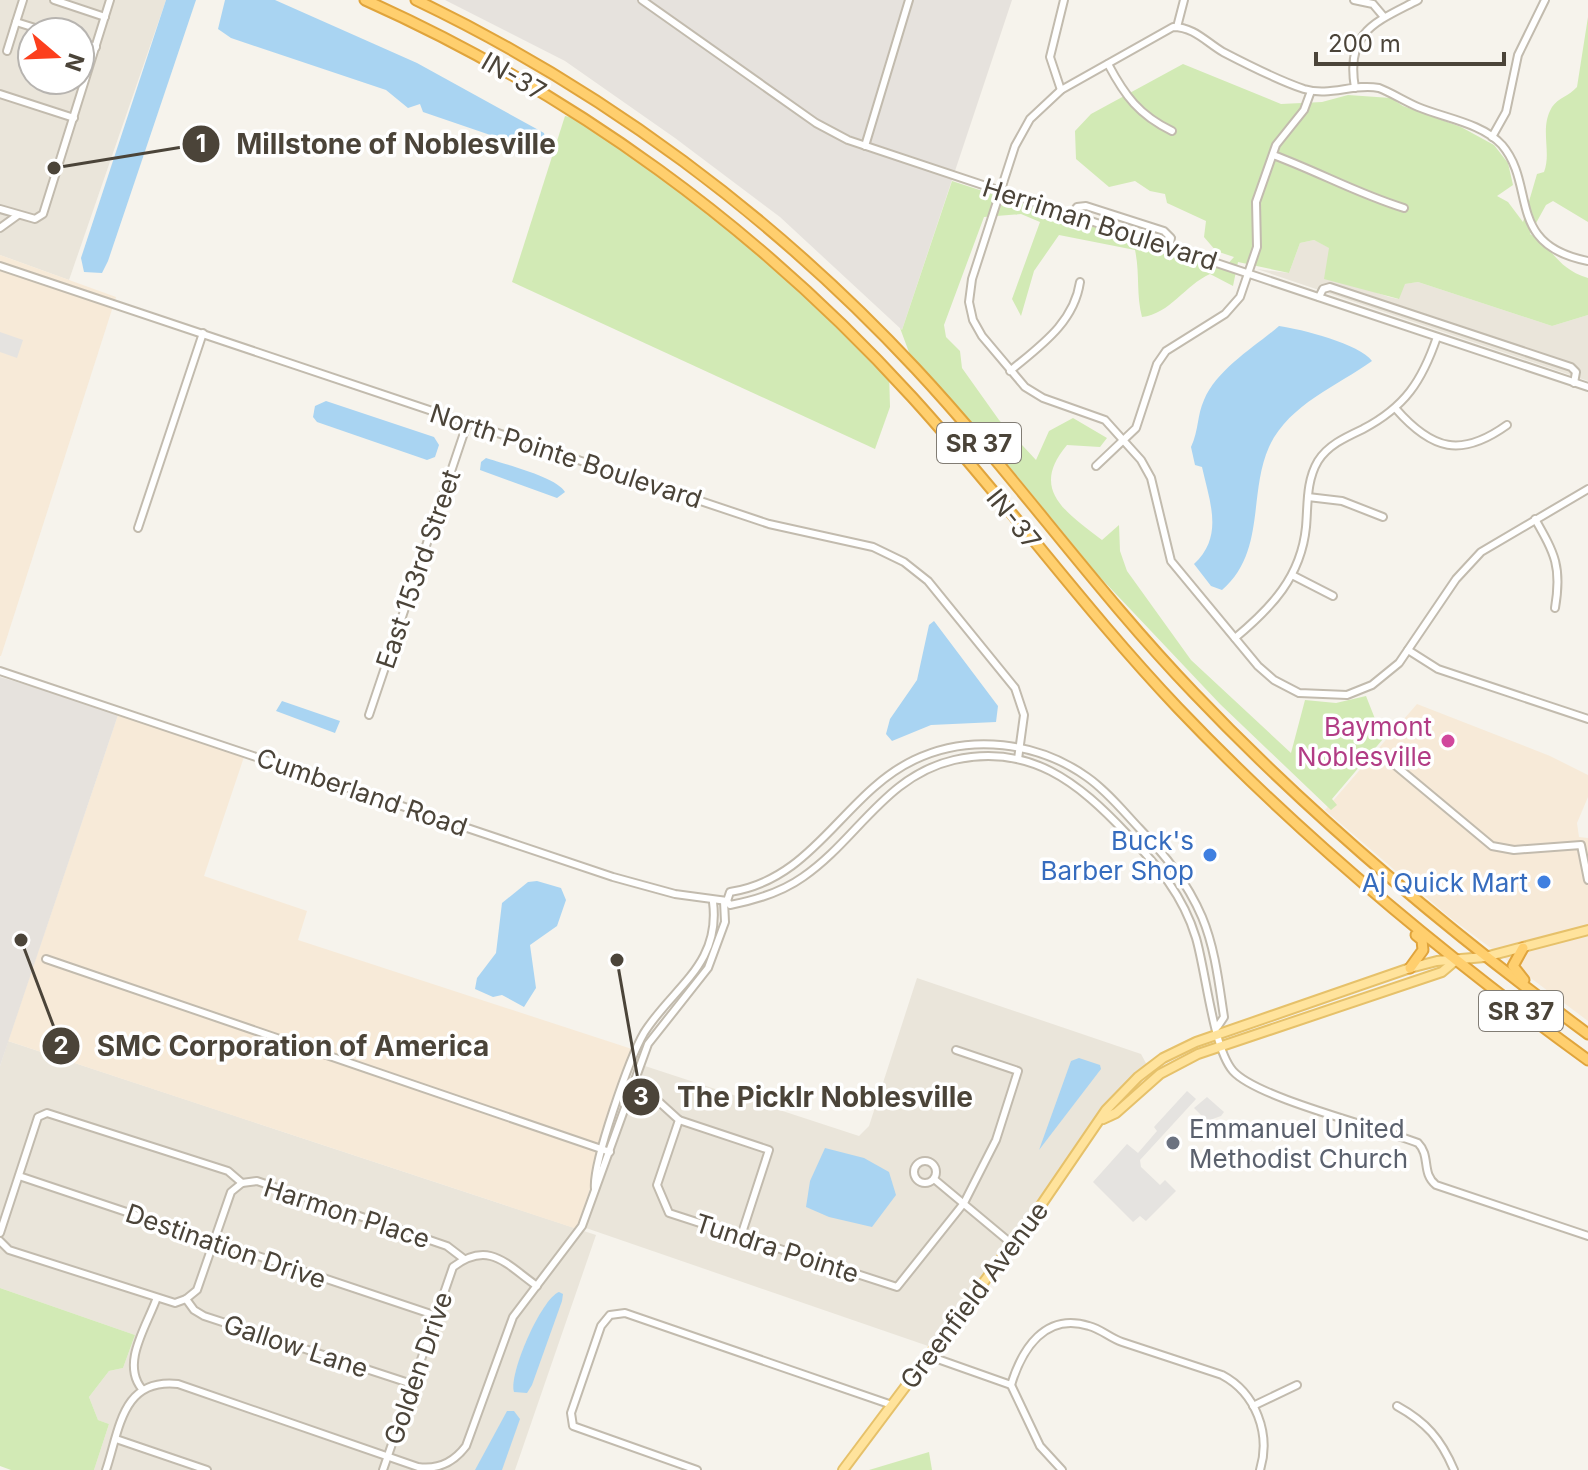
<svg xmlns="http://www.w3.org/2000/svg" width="1588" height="1470" font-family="Inter,sans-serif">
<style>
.residential{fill:#eae5da;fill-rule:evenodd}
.commercial{fill:#f7ead8}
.industrial{fill:#e6e2dd}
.green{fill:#d2eab5}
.parking{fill:#e5e3e0}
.water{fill:#a9d4f2}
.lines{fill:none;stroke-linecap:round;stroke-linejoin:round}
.minor-casing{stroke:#c2bbae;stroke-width:10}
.major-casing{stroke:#e6c16a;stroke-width:12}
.highway-casing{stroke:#e0a43c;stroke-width:13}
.minor{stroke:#fff;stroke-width:6}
.major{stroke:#ffe39c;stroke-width:8}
.highway{stroke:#ffcf6e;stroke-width:9}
.hotel-dot{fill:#d1479c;stroke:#fff;stroke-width:3}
.shop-dot{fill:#3f7fe0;stroke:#fff;stroke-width:3}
.worship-dot{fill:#6b7280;stroke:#fff;stroke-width:3}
.labels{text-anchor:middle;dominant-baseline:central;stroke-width:7;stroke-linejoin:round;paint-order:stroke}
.shield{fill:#fff;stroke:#817c74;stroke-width:2}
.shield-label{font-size:24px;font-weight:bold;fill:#4b4439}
.street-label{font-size:26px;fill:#4b4439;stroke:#fff}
.hotel-label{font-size:26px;fill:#b23c85;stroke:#fff;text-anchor:end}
.shop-label{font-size:26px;fill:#366cbe;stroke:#fff;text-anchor:end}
.worship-label{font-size:26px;fill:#5b616d;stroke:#fff;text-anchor:start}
.leader{fill:none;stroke:#4b4439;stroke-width:3}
.callout-dot{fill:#4b4439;stroke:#fff;stroke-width:3}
.mark-label{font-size:24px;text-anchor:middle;font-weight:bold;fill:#fff}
.callout-label{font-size:28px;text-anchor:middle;font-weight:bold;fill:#4b4439;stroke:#fff;stroke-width:7;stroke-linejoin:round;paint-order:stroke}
</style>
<rect width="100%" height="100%" fill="#f6f3ec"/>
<g class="residential">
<path d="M0,0h166l-97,280 -69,-25zM32,32h48v48h-48z"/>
<polygon points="1314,240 1330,248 1327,275 1389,297 1398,299 1404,284 1418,282 1552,326 1588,315 1588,381 1257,269 1289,273 1300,243"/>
<polygon points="917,978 1141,1054 1147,1065 1111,1098 931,1347 586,1228 645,1066 859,1136 869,1126"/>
<polygon points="8,1041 596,1235 515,1470 94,1470 109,1424 98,1420 89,1397 109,1371 123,1368 135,1335 0,1288 0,1066"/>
</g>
<g class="commercial">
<polygon points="0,255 116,297 1,656 0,656"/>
<polygon points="1417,704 1550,756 1588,775 1588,797 1577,823 1579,837 1588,838 1588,1021 1448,916 1325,810"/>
<polygon points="119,712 245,754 204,876 307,911 298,940 635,1050 577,1229 8,1041"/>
</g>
<g class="industrial">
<polygon points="445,0 1012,0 902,330 780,217 675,138 565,61"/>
<polygon points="0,677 119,712 0,1066"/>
</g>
<g class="green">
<path d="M1588,17v205l-35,-21 -7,4 -16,29c24,13 25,34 58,44v37l-36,11 -134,-44 -13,2 -6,15 -75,-20 5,-31 -15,-8 -14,3 -11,30 -51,-11 -5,24 -23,-12c-25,11 -40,40 -68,43 -6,-23 -2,-44 -7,-67l-76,-15 -25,36 -13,45 -9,-17 28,-77 -19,-8 -37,3 -40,108 2,12 14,14 2,17 37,52 37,40 13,-29 24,-13 34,20 -7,9 -33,-2c-38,45 -1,67 35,95l17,-15 1,26 7,20 64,89 100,93 14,-53 31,3 30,-7 17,43 -51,60 5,6 -6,5 -111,-106 -123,-130 -106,-130 -81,-89 -10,-27 2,2 50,-149 271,88 11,-12 -18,-6 -12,-14 2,-16 -39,-18 -2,-9 -15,-3 -15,-10 -26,6 -33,-28 -1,-28 16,-17 92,-50 98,40 41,-2 26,-7 43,3 12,8 58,21 33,18 14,18 5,22 -16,11 11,6 15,20 14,-48 7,-2c8,-21 -5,-43 8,-65 6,-9 17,-11 25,-20z"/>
<polygon points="565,116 591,122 753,243 889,372 890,407 875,449 512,282"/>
<polygon points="0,1288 135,1335 123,1368 109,1371 89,1397 98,1420 109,1424 94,1470 11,1470 0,1466"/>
<polygon points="929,1452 932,1470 869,1470"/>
</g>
<g class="parking">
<polygon points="0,332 23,340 17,358 0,352"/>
<polygon points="1187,1091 1196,1099 1140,1160 1141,1167 1160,1185 1165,1180 1176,1191 1146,1221 1140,1216 1133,1222 1093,1182 1127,1144 1138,1153 1157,1131 1154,1127"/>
<polygon points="1207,1097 1224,1112 1221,1116 1207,1121 1194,1108"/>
</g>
<g class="water">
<polygon points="166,0 196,0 108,261 102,273 84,272 81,258"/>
<polygon points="225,0 275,0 417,63 544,133 546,146 542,150 534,150 423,112 420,104 408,108 386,90 231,38 218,29"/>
<path d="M1279,326c22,3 81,18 93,35 -35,25 -84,44 -103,86 -21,47 -3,105 -47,143l-11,-4 -17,-22c30,-28 16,-61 8,-97l-7,-2 -4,-18c8,-17 6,-32 13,-47 13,-31 52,-54 75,-74z"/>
<polygon points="326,401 434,437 439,445 435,457 427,460 317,422 313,417 315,406"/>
<path d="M486,458c18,6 71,19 79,34l-8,6 -77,-28 1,-8z"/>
<polygon points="934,621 998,706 996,722 931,725 892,741 886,734 890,719 917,680 929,625"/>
<polygon points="282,701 340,721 335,733 276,711"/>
<polygon points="537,881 561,888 566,900 557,926 530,945 536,988 524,1007 502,995 493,997 475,989 477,978 496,953 502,903 528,882"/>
<polygon points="1079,1058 1100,1065 1101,1069 1039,1150 1071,1061"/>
<polygon points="825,1148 864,1158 889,1172 896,1195 872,1227 829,1217 806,1207 810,1181"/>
<path d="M559,1292l4,2 -1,7 -30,84 -5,8 -13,-1c-6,-17 27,-93 45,-100z"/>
<polygon points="507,1411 514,1411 520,1419 502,1470 475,1470"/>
</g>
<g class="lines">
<g class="minor-casing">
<g id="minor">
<polyline points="23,0 16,22 48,32"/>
<polyline points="54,0 105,17"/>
<polyline points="642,0 816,123 848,140 1588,387"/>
<polyline points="1354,0 1373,4 1384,17"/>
<polyline points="1177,27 1184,0"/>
<polyline points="80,42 96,47"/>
<polyline points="7,51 16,22"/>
<path d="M1108,64c17,32 31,51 64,67"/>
<path d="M1355,88c-10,-57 21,-66 63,-88"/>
<polyline points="1061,90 1050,57 1064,0"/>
<polyline points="0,94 74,118"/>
<polyline points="1492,137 1506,112 1518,55 1545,0"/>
<polyline points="865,146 909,0"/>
<path d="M1273,155c44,16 85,39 131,53"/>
<polyline points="0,209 35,219 43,214 110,0"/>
<polyline points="1072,215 1077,207 1086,206 1164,231 1171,238 1169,247"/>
<polyline points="0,228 18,215"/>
<path d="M1588,261c-83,-16 -51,-75 -86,-116 -20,-22 -58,-27 -84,-38 -14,-6 -26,-14 -39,-19 -26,-5 -49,9 -75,1 -27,-9 -56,-24 -81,-37 -17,-10 -29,-25 -50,-25l-112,63 -31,29 -15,27 -43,133 -3,23 4,18 9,16 43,51 18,11 62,22 36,40 10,18 20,83 87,105 16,14 25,13 48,2 25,-10 27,-22 57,-84 25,-27 107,-63"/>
<polyline points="0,266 769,524 873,547 904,562 928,581 1015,688 1024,715 1018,759"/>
<polyline points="1319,297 1323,289 1330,287 1571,367 1576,372 1574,383"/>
<path d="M1010,371c30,-25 64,-48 70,-89"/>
<path d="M1396,409c36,41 65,49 111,16"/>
<polyline points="1096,466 1136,428 1157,364 1166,351 1225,314 1240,297 1257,247 1256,202 1276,145 1304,110 1311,91"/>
<polyline points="1308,497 1342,501 1383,517"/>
<path d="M1535,519c20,35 27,48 20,89"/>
<polyline points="138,528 203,333"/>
<polyline points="1292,575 1333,596"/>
<path d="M1235,638c36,-30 66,-61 71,-111 2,-22 0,-46 12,-66 10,-16 28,-24 45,-32 42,-22 59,-48 74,-92"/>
<polyline points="1408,650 1438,669 1588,719"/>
<path d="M0,671l613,206 62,17 52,7 3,4c26,-5 52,-13 73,-28 54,-37 82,-101 151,-117 76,-17 124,22 173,74 31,32 56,61 69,104 10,34 17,110 37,133 24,27 144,56 185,72 13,13 3,30 18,42l152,51"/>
<polyline points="369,715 467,424"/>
<polyline points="1390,761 1492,846 1514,850 1581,845 1588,880"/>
<path d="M727,901l3,-9c85,-13 113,-98 184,-132 56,-27 124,-18 173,17 20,14 36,34 52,51 26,27 48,54 63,89 13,31 17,67 22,100l-6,9"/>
<polyline points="46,959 610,1152"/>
<polyline points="633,1087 657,1100 679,1120 657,1185 669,1213 897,1287 964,1203 996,1140 1018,1071 956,1050"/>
<polyline points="679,1120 769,1150 741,1236"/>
<circle cx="925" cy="1172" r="11"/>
<polyline points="19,1176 434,1315"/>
<polyline points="934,1179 1012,1244"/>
<path d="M595,1189c-3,-25 35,-132 49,-156 28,-45 77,-68 69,-131"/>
<polyline points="0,1233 38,1117 47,1113 228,1171 242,1183"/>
<polyline points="0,1241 9,1250 175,1303 186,1299 197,1290 231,1192 242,1183 257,1181 447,1246 464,1259"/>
<polyline points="186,1299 194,1310 204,1316 412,1384"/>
<polyline points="929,1356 1011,1385"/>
<path d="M1011,1385c11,-36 34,-73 78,-59 12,3 21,12 33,16 33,11 67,22 100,33 34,18 49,59 38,95"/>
<polyline points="1011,1385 1040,1446 1062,1470"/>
<path d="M142,1389c-21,-25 4,-62 14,-89"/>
<polyline points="1253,1406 1297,1385"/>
<path d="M1397,1406c29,16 44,33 57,64"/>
<polyline points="116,1439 207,1470"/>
<path d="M106,1470c14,-42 16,-92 72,-86l240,83c21,3 36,-5 48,-21l47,-129 69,-91 66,-182 60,-76 17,-46 -1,-21"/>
<path d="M383,1470l70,-203c36,-27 53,-3 84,19"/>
<polyline points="697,1470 573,1426 571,1413 601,1326 610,1315 625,1313 892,1405"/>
</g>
</g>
<g class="major-casing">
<g id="major">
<polyline points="1103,1119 1116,1113 1160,1074 1198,1054 1442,972 1455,961"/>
<polyline points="843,1470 1037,1211 1106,1110 1138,1077 1163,1058 1196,1042 1410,968 1437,961 1485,957 1588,930"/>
</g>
</g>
<g class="highway-casing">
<g id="highway">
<path d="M365,0c208,93 393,228 547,397 92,101 172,212 266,311 125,131 264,246 410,352"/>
<path d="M416,0c188,90 357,216 500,369 97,104 179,221 278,324 120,126 253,237 394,341"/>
<polyline points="1523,948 1513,966 1524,980"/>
<polyline points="1410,968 1423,950 1422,940 1416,935"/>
</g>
</g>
<use href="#minor" class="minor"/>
<use href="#major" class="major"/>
<use href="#highway" class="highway"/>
</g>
<circle class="hotel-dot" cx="1448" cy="741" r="8"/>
<g class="shop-dot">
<circle cx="1210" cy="855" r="8"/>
<circle cx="1544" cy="882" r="8"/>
</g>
<circle class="worship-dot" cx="1173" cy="1143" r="8"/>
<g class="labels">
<g class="shield">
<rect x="937" y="423" width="84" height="40" rx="6"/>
<rect x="1479" y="991" width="84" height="40" rx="6"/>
</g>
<g class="shield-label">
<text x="979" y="443">SR 37</text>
<text x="1521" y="1011">SR 37</text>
</g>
<g class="street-label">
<text transform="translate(514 76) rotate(30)">IN-37</text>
<text transform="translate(1100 224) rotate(18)">Herriman Boulevard</text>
<text transform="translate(566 456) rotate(18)">North Pointe Boulevard</text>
<text transform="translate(1014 519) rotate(51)">IN-37</text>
<text transform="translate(418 569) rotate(-71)">East 153rd Street</text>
<text transform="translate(362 792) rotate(19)">Cumberland Road</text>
<text transform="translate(347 1213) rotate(18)">Harmon Place</text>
<text transform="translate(226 1246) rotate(19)">Destination Drive</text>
<text transform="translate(777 1248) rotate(18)">Tundra Pointe</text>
<text transform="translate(974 1295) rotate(-53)">Greenfield Avenue</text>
<text transform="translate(296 1346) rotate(18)">Gallow Lane</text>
<text transform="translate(418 1368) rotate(-71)">Golden Drive</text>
</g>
<g class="hotel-label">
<text x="1432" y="726">Baymont<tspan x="1432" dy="30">Noblesville</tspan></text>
</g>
<g class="shop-label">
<text x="1194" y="840">Buck's<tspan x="1194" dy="30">Barber Shop</tspan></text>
<text x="1528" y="882">Aj Quick Mart</text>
</g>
<g class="worship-label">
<text x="1189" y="1128">Emmanuel United<tspan x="1189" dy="30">Methodist Church</tspan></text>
</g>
</g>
<path class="leader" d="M54 168L201 144M21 940L61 1046M617 960L641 1097"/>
<g class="callout-dot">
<circle cx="54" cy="168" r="8"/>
<circle cx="21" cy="940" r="8"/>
<circle cx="617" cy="960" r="8"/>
<circle cx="201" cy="144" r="20"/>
<circle cx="61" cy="1046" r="20"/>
<circle cx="641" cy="1097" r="20"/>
</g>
<g class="mark-label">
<text x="201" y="152">1</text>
<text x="61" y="1054">2</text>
<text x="641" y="1105">3</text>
</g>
<g class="callout-label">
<text x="396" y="154">Millstone of Noblesville</text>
<text x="293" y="1056">SMC Corporation of America</text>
<text x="825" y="1107">The Picklr Noblesville</text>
</g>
<g transform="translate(56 56) rotate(109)"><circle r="38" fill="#ffffff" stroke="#b7b4b0" stroke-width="2"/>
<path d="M0-6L14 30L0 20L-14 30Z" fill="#fc3f1d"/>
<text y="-12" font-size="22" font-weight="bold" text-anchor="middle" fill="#4b4439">N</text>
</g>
<path d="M1316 52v12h188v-12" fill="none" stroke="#4b4439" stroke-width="4"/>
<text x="1328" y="52" font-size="24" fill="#4b4439" stroke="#ffffff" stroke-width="6" paint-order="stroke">200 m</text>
</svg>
